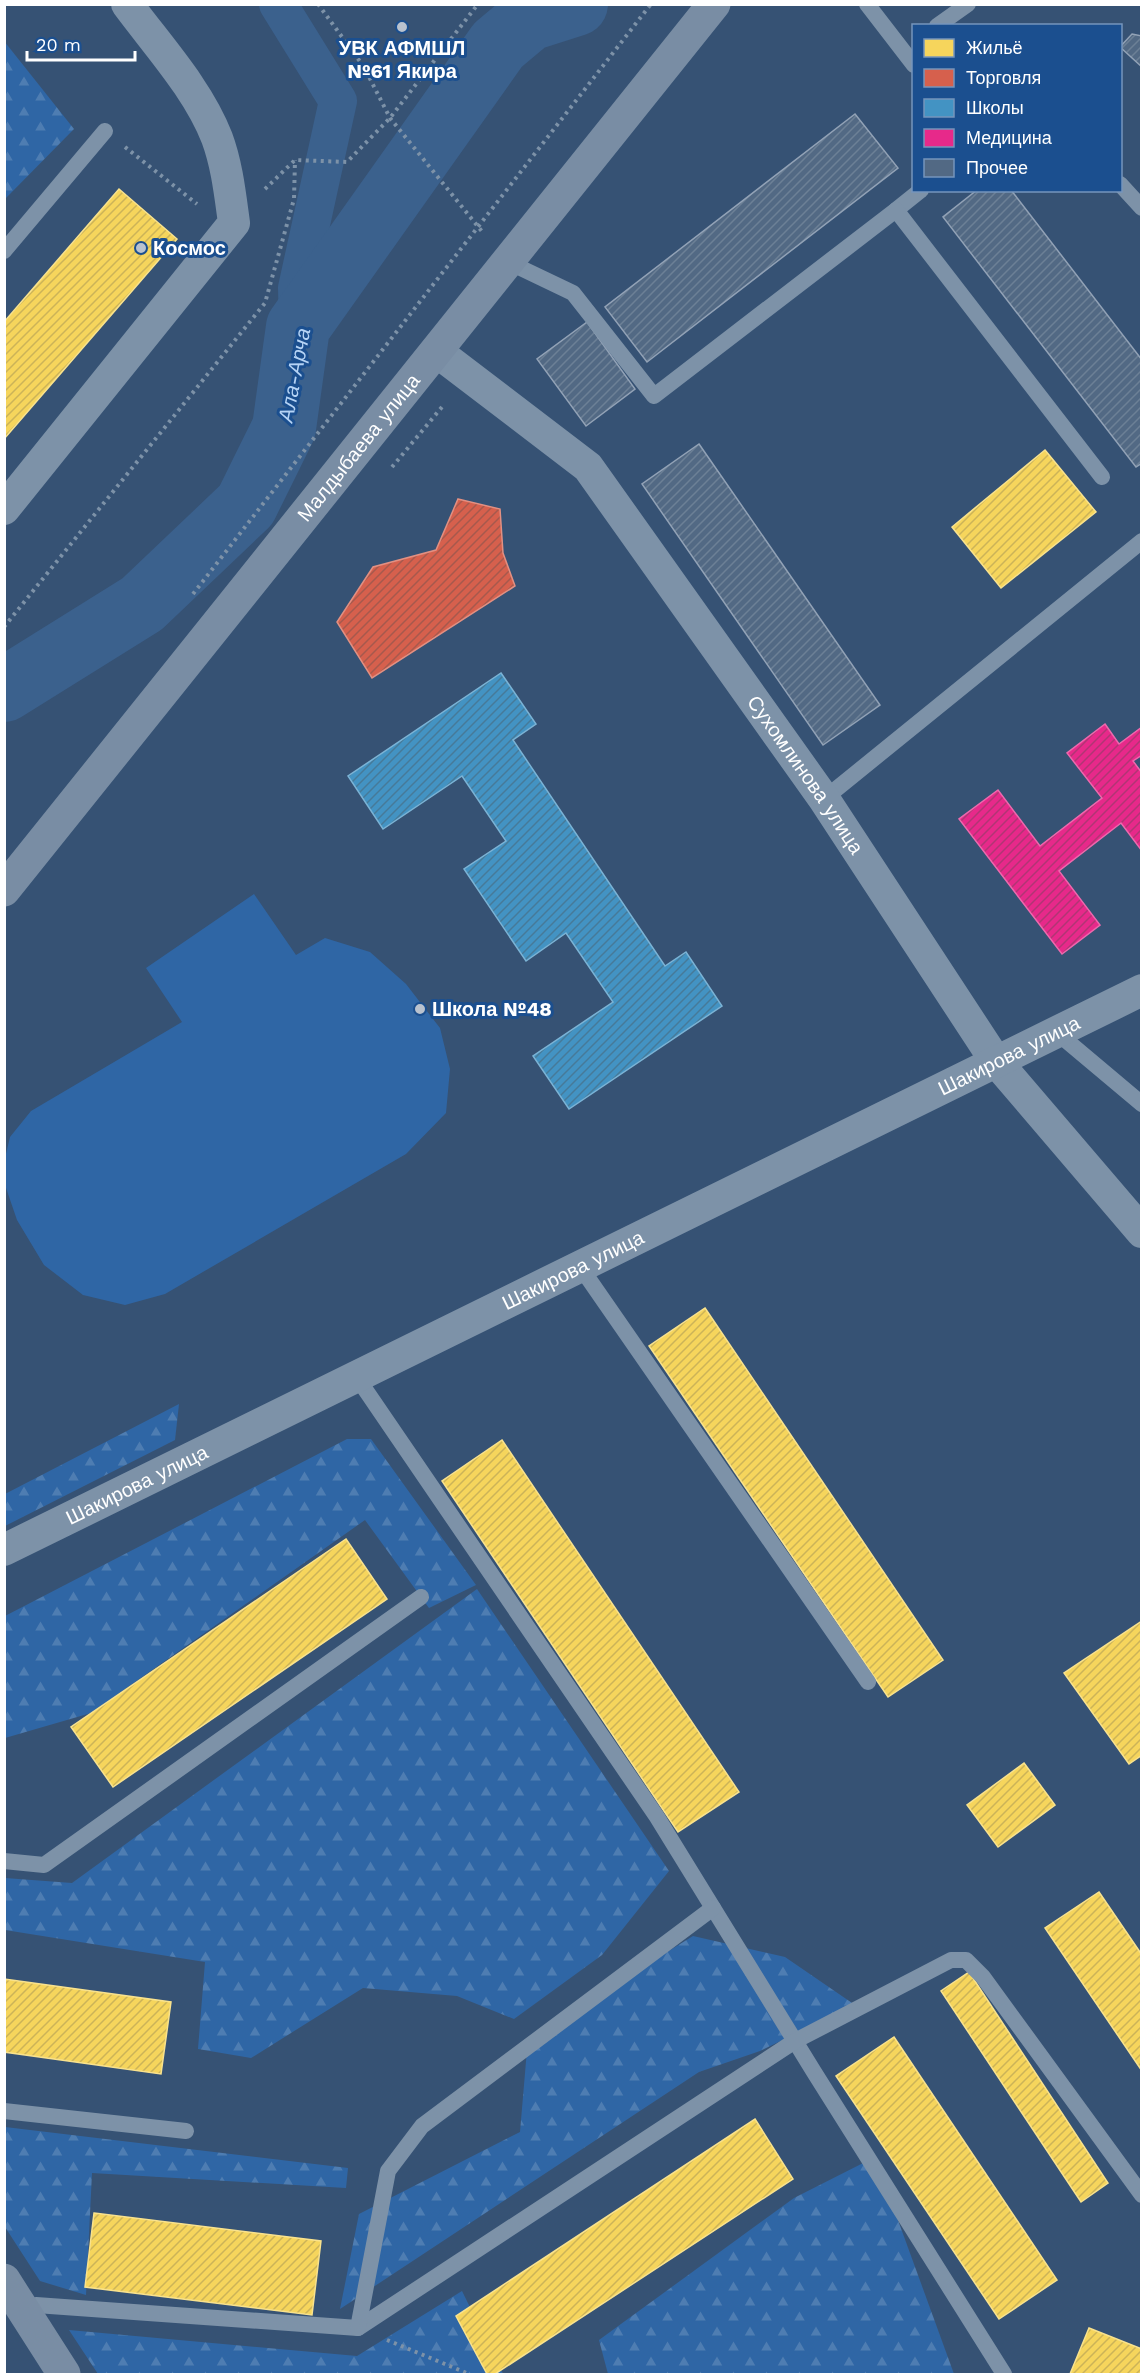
<svg xmlns="http://www.w3.org/2000/svg" width="1146" height="2379" font-family="'Work Sans',sans-serif">
<style>
.forest{fill:url(#forest-firs)}
.pitch{fill:#2f66a5}
.homes{fill:url(#homes-hatch);stroke:#f9e28d;stroke-width:1.5}
.shops{fill:url(#shops-hatch);stroke:#e29082;stroke-width:1.5}
.schools{fill:url(#schools-hatch);stroke:#7bb3d5;stroke-width:1.5}
.health{fill:url(#health-hatch);stroke:#ee69ad;stroke-width:1.5}
.lines{fill:none;stroke-linecap:round;stroke-linejoin:round}
.canal{stroke:#3b618d;stroke-width:38}
.river{stroke:#3b618d;stroke-width:64}
.building{fill:url(#building-hatch);stroke:#92a2b6;stroke-width:1.5}
.path{stroke:#7d92a8;stroke-width:4;stroke-dasharray:3 4.5;stroke-linecap:butt}
.lane{stroke:#7d92a8;stroke-width:16}
.street{stroke:#7d92a8;stroke-width:32}
.secondary{stroke:#798da4;stroke-width:33}
.poi-dot{fill:#b9c2ce;stroke:#1b4f8f;stroke-width:2}
.labels{text-anchor:middle;dominant-baseline:central;stroke-width:6;stroke-linejoin:round;paint-order:stroke}
.poi-label{font-size:20px;font-weight:bold;fill:#fff;stroke:#1b4f8f;text-anchor:start}
.street-label{font-size:20px;fill:#fff;stroke:#1b4f8f}
.water-label{font-size:21px;font-style:italic;fill:#b5d3f5;stroke:#1b4f8f}
</style>
<defs>
<pattern id="forest-firs" width="22" height="20" patternUnits="userSpaceOnUse" patternTransform="scale(1.5)"><rect width="22" height="20" fill="#2f66a5"/><path d="M5 1l3.5 6h-7zM16 11l3.5 6h-7z" fill="#4e7db2"/></pattern>
<pattern id="homes-hatch" width="6" height="6" patternUnits="userSpaceOnUse" patternTransform="scale(1.5)"><rect width="6" height="6" fill="#f6d55c"/><path d="M-1 1l2-2M0 6l6-6M5 7l2-2" fill="none" stroke="#ccb358"/></pattern>
<pattern id="shops-hatch" width="6" height="6" patternUnits="userSpaceOnUse" patternTransform="scale(1.5)"><rect width="6" height="6" fill="#d6604d"/><path d="M-1 1l2-2M0 6l6-6M5 7l2-2" fill="none" stroke="#a6594d"/></pattern>
<pattern id="schools-hatch" width="6" height="6" patternUnits="userSpaceOnUse" patternTransform="scale(1.5)"><rect width="6" height="6" fill="#4393c3"/><path d="M-1 1l2-2M0 6l6-6M5 7l2-2" fill="none" stroke="#467a99"/></pattern>
<pattern id="health-hatch" width="6" height="6" patternUnits="userSpaceOnUse" patternTransform="scale(1.5)"><rect width="6" height="6" fill="#e7298a"/><path d="M-1 1l2-2M0 6l6-6M5 7l2-2" fill="none" stroke="#b13574"/></pattern>
<pattern id="building-hatch" width="6" height="6" patternUnits="userSpaceOnUse" patternTransform="scale(1.5)"><rect width="6" height="6" fill="#526984"/><path d="M-1 1l2-2M0 6l6-6M5 7l2-2" fill="none" stroke="#6c8096"/></pattern>
</defs>
<rect width="100%" height="100%" fill="#365274"/>
<g class="forest">
<polygon points="4,41 74,129 5,199 4,199"/>
<polygon points="179,1404 175,1440 5,1526 5,1494"/>
<polygon points="347,1439 371,1439 476,1585 429,1608 365,1520 91,1713 5,1738 5,1616"/>
<polygon points="477,1589 669,1871 602,1955 514,2019 457,1996 363,1988 251,2058 198,2049 205,1962 5,1930 5,1878 72,1883"/>
<polygon points="693,1936 785,1957 855,2005 760,2051 699,2072 340,2309 359,2214 520,2132 528,2038"/>
<polygon points="5,2127 348,2168 346,2188 92,2173 86,2295 40,2281 5,2227"/>
<polygon points="875,2157 954,2374 608,2374 599,2340 794,2198"/>
<polygon points="462,2291 503,2374 98,2374 69,2330 357,2356"/>
</g>
<polygon class="pitch" points="254,894 296,955 325,938 370,952 406,984 440,1028 450,1069 446,1113 406,1154 165,1294 125,1305 83,1295 44,1265 17,1220 5,1185 5,1158 10,1137 31,1111 182,1022 146,968"/>
<g class="homes">
<polygon points="119,189 177,239 4,439 4,322"/>
<polygon points="1045,450 1096,512 1001,588 952,527"/>
<polygon points="705,1308 943,1660 888,1697 649,1346"/>
<polygon points="502,1440 739,1792 678,1832 442,1481"/>
<polygon points="346,1539 387,1599 113,1787 71,1727"/>
<polygon points="1142,1621 1142,1755 1129,1764 1064,1673"/>
<polygon points="1024,1763 1055,1805 998,1847 967,1805"/>
<polygon points="1099,1892 1142,1955 1142,2071 1045,1928"/>
<polygon points="969,1972 1108,2183 1081,2202 941,1991"/>
<polygon points="4,1979 171,2002 161,2074 4,2052"/>
<polygon points="894,2037 1057,2280 999,2319 836,2076"/>
<polygon points="755,2119 793,2179 495,2374 487,2374 456,2316"/>
<polygon points="94,2213 321,2241 312,2315 85,2287"/>
<polygon points="1089,2328 1142,2349 1142,2374 1070,2374"/>
</g>
<polygon class="shops" points="458,499 500,509 503,553 515,586 372,678 337,622 373,567 436,550"/>
<polygon class="schools" points="501,673 536,724 513,740 665,966 686,952 722,1006 569,1109 533,1056 613,1002 566,933 526,961 464,869 506,841 462,776 383,829 348,776"/>
<polygon class="health" points="1105,724 1119,744 1142,727 1142,755 1133,761 1142,773 1142,851 1121,823 1059,871 1100,925 1062,954 959,819 998,790 1040,846 1102,798 1067,753"/>
<g class="lines">
<polyline class="canal" points="278,4 338,101 297,288 298,327"/>
<polyline class="river" points="4,690 142,604 246,505 284,428 298,327 498,45 529,19 576,4"/>
</g>
<g class="building">
<polygon points="1132,34 1142,36 1142,67 1120,47"/>
<polygon points="855,114 898,168 647,362 605,307"/>
<polygon points="977,190 1011,190 1142,360 1142,463 1136,467 943,217"/>
<polygon points="587,322 635,389 586,426 537,359"/>
<polygon points="699,444 880,705 823,745 642,484"/>
</g>
<g class="lines">
<g class="path">
<polyline points="318,4 364,67 390,118 484,234"/>
<polyline points="125,147 197,204"/>
<polyline points="265,189 295,160 347,162 390,118 478,4"/>
<polyline points="392,467 442,407"/>
<polyline points="193,594 651,4"/>
<polyline points="4,627 265,303 294,199 295,160"/>
<polyline points="387,2340 469,2374"/>
<polyline points="4,2374 5,2374"/>
</g>
<g class="lane">
<polyline points="867,4 914,65"/>
<polyline points="937,26 968,4"/>
<polyline points="1120,184 1142,208"/>
<polyline points="896,210 921,190"/>
<polyline points="4,251 105,131"/>
<polyline points="508,262 573,293 654,396 896,210 1102,477"/>
<polyline points="824,799 1142,541"/>
<polyline points="1055,1031 1142,1104"/>
<polyline points="579,1265 868,1682"/>
<polyline points="356,1376 657,1817 814,2072 1004,2374"/>
<polyline points="4,1861 44,1865 421,1597"/>
<polyline points="4,2111 186,2131"/>
<polyline points="24,2309 36,2305 358,2328 795,2041 951,1960 966,1960 983,1977 1142,2195"/>
<polyline points="358,2328 388,2171 422,2126 713,1908"/>
</g>
<g class="street">
<path id="s1" d="M436,351l152,116 236,332 171,261 147,172"/>
<path d="M4,509l230,-286c-4,-29 -7,-58 -17,-85 -19,-49 -59,-92 -90,-134"/>
<path id="s2" d="M4,1550l1138,-560"/>
</g>
<g class="secondary">
<path id="s3" d="M4,890l710,-886"/>
<polyline points="4,2280 64,2374"/>
</g>
</g>
<g class="poi-dot">
<circle cx="402" cy="27" r="6"/>
<circle cx="141" cy="248" r="6"/>
<circle cx="420" cy="1009" r="6"/>
</g>
<g class="labels">
<g class="poi-label">
<text x="402" y="48" text-anchor="middle">УВК АФМШЛ<tspan x="402" dy="23">№61 Якира</tspan></text>
<text x="153" y="248">Космос</text>
<text x="432" y="1009">Школа №48</text>
</g>
<g class="street-label">
<text stroke="none"><textPath href="#s3" startOffset="567">Малдыбаева улица</textPath></text>
<text stroke="none"><textPath href="#s1" startOffset="568">Сухомлинова улица</textPath></text>
<text stroke="none"><textPath href="#s2" startOffset="1120">Шакирова улица</textPath></text>
<text stroke="none"><textPath href="#s2" startOffset="634">Шакирова улица</textPath></text>
<text stroke="none"><textPath href="#s2" startOffset="148">Шакирова улица</textPath></text>
</g>
<g class="water-label">
<text transform="translate(294 375) rotate(-79)">Ала-Арча</text>
</g>
</g>
<rect width="1146" height="2379" fill="none" stroke="#ffffff" stroke-width="12"/>
<rect x="912" y="24" width="210" height="168" fill="#1b4f8f" stroke="#7695bc" stroke-width="1.5"/>
<rect x="924" y="39" width="30" height="18" fill="#f6d55c" stroke="#7695bc" stroke-width="1.5"/>
<text x="966" y="54" font-size="18" fill="#ffffff">Жильё</text>
<rect x="924" y="69" width="30" height="18" fill="#d6604d" stroke="#7695bc" stroke-width="1.5"/>
<text x="966" y="84" font-size="18" fill="#ffffff">Торговля</text>
<rect x="924" y="99" width="30" height="18" fill="#4393c3" stroke="#7695bc" stroke-width="1.5"/>
<text x="966" y="114" font-size="18" fill="#ffffff">Школы</text>
<rect x="924" y="129" width="30" height="18" fill="#e7298a" stroke="#7695bc" stroke-width="1.5"/>
<text x="966" y="144" font-size="18" fill="#ffffff">Медицина</text>
<rect x="924" y="159" width="30" height="18" fill="#526984" stroke="#7695bc" stroke-width="1.5"/>
<text x="966" y="174" font-size="18" fill="#ffffff">Прочее</text>
<path d="M27 51v9h108v-9" fill="none" stroke="#ffffff" stroke-width="3"/>
<text x="36" y="51" font-size="18" fill="#ffffff" stroke="#1b4f8f" stroke-width="4.5" paint-order="stroke">20 m</text>
</svg>
